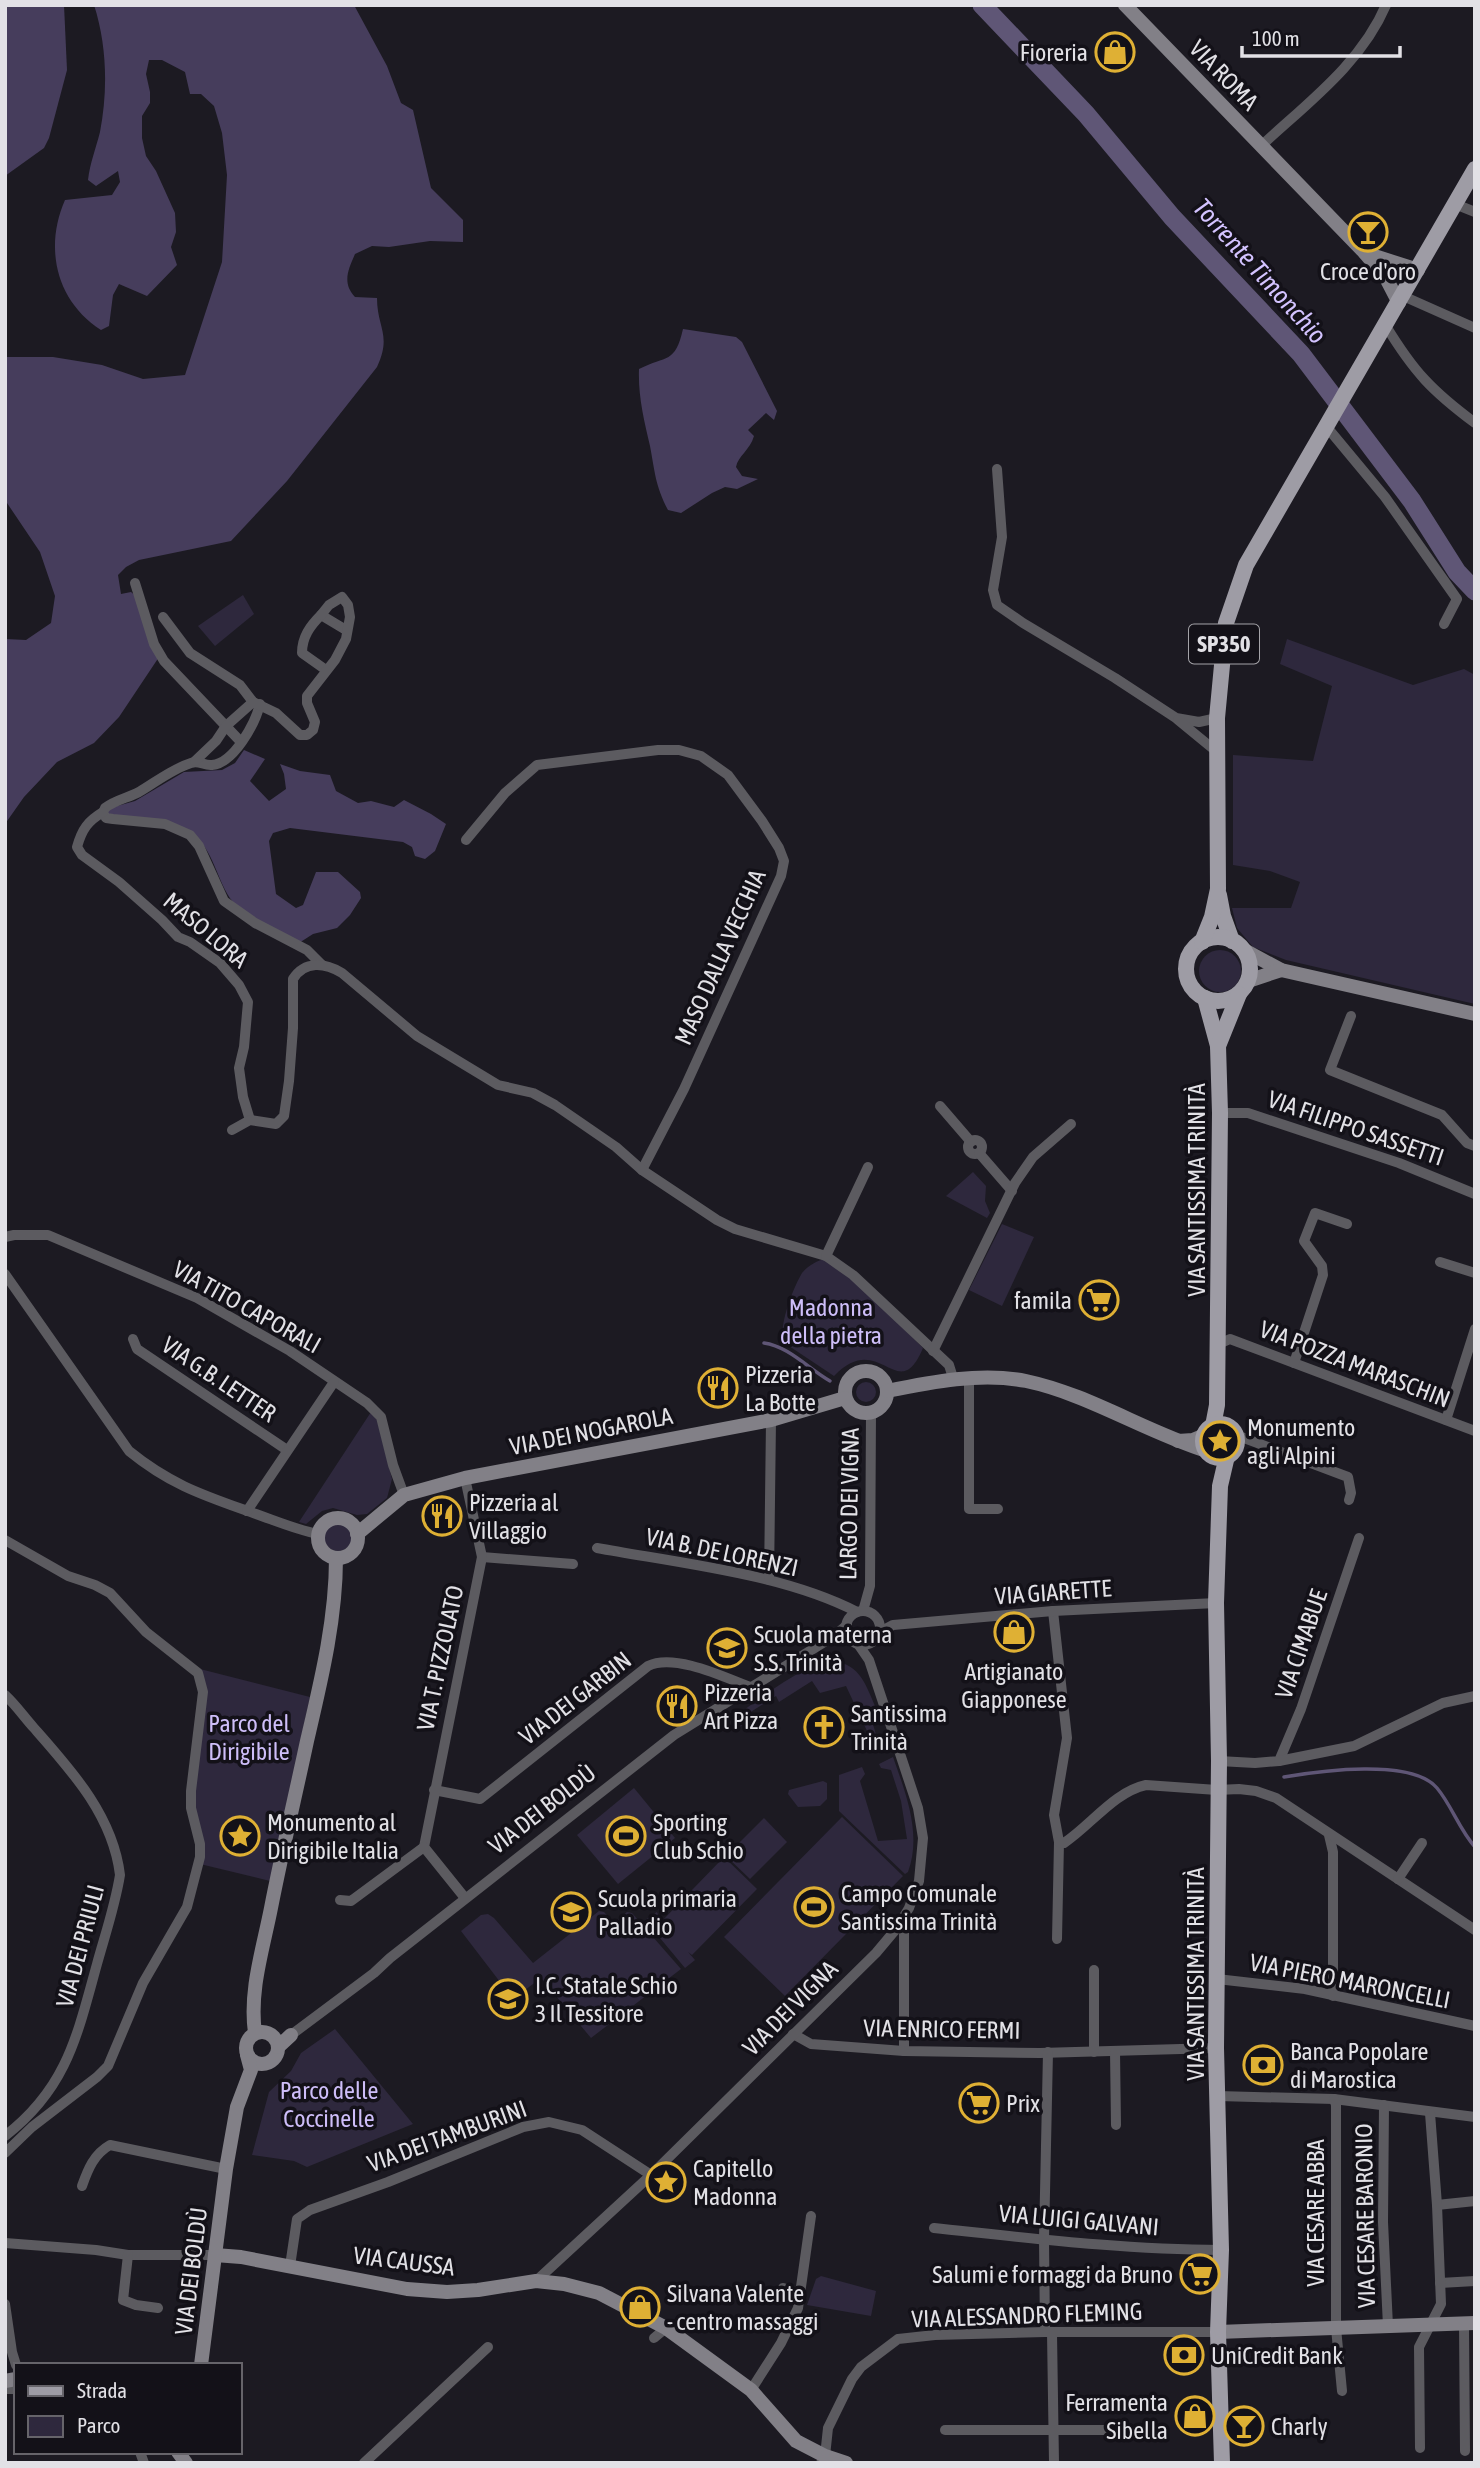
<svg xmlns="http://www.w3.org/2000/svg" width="1480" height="2468" font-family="'Asap Condensed',sans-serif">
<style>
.green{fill:#2e283d}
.forest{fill:#463d5c}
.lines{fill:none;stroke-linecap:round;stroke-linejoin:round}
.stream{stroke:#5f5676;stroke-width:3.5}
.river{stroke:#5f5676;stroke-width:19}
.street{stroke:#5c5b60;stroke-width:10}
.secondary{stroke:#828087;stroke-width:14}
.primary{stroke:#9e9ca5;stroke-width:16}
.labels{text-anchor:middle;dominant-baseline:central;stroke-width:7;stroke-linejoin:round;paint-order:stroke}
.shield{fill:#131118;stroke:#a4a3a8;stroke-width:2}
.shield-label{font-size:23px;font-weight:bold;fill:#e2e1e6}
.poi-label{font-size:24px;fill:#e2e1e6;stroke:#131118;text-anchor:start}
.street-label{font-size:24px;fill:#e2e1e6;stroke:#131118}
.park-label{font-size:24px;fill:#cebef9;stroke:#131118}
.water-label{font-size:26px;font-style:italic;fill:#d3c3ff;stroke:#131118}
</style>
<rect width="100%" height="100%" fill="#1c1a22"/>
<g class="green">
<polygon points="243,595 254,614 215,646 198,626"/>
<polygon points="1287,639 1413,685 1464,669 1475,675 1475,1004 1286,960 1253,947 1237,928 1232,908 1291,908 1300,882 1270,871 1233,865 1233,755 1313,761 1332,686 1280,664"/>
<circle cx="1220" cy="971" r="21"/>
<polygon points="973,1172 986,1186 985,1201 990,1213 987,1218 946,1196"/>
<polygon points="1002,1224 1034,1237 1002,1306 969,1290"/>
<path d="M826,1259l31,22 66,67c-25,60 -43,-20 -89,28l-51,-34c-4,-17 10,-54 19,-69 6,-7 15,-13 24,-14z"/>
<circle cx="866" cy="1392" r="10"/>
<polygon points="371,1412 376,1416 392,1479 387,1498 367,1514 357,1515 333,1508 322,1511 306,1524 299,1522"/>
<circle cx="1220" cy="1442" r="13"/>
<circle cx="338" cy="1537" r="14"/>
<path d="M834,1661c27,4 32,25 42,47l-7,3 11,37h-5l-29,-62 -26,7 -8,-12 -33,21 -3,-6 -30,19 -1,8 -5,4 -7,-7 2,-4c27,-18 67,-52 99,-55z"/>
<polygon points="200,1669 310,1697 270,1881 200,1864 193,1808"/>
<path d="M893,1757c13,37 29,77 15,115l-3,2 -66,-63v-36l23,-8 3,7 -5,7 18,60 29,-2 -6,-38 -10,-31 -10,-2 -2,-4z"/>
<polygon points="823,1781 827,1783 827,1799 820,1806 798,1807 788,1794 789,1790"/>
<polygon points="634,1788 675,1838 618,1884 577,1835"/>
<polygon points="842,1817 903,1876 785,1996 724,1937"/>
<polygon points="764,1818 787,1842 750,1879 726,1856"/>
<polygon points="724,1857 757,1889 692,1955 688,1952 695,1960 685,1968 645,1920 657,1912 661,1922"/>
<polygon points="599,1911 604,1912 614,1923 627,1912 632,1913 681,1969 591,2038 541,1978 513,1999 461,1931 481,1915 488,1914 494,1918 533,1963"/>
<polygon points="335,2029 413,2124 307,2167 294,2161 252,2155 269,2092 291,2071 301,2053"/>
<polygon points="821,2276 876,2291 871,2316 807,2305 816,2279"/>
</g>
<g class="forest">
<polygon points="5,5 64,5 67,70 49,138 44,148 5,176"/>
<path d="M94,5h260l33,61 14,37 12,7 18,78 32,32v22l-33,-1 -41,6 -17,-1 -17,8c-7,16 -13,29 0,43l22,1c0,30 15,37 0,69l-90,114 -56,60 -92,19 -13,7 -8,8 3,19 10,-2 6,5 22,60 -40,60 -25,26 -37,19 -33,35 -19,27v-185l21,1 25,-17 4,-27 -15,-44 -35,-52v-143h48l49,8 41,14 42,-4 37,-113 5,-87 -5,-42 -8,-27 -13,-12h-11l-5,-22 -23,-12h-13l-3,14 4,18v11l-8,13v22l4,18 10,15 19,42 1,19 -5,15 6,18 -30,31 -28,-12 -6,11 -4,31 -8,4c-45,-29 -57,-82 -36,-130l47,-5 8,-13 -2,-11 -22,15 -8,-6c2,-17 8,-32 12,-48 8,-41 7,-87 -6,-127z"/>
<path d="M683,329l53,8 6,5 35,69 -3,9 -8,-7 -18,17 6,6c-4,14 -16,20 -18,31l6,9 16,3 -21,10 -12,-2 -13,6 -31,20 -13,-3c-13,-25 -13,-38 -18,-64 -6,-26 -12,-50 -11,-77 28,-14 36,-5 44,-40z"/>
<path d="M244,750l21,9 -15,22 19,20 17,-12 -2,-15 -4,-10 20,7 30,4 6,16 22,12 13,-2 23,6 10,-7 27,14 15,10 -11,27 -10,8 -10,-3 -3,-9 -9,-5 -113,-14 -17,5 -4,8 7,53 20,14 7,-3 13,-33h22l22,20 1,6 -11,17 -13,13 -24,6 -14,9c-23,-11 -49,-21 -66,-41 -17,-21 -18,-52 -43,-71l-83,-16 3,-7 25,-7 49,-29 38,-2 13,-7z"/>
</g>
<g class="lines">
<g class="stream">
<path d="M764,1343c24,3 45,26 66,38"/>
<path d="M1284,1777c35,-6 128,-19 153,11 15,18 22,41 38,59"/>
</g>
<polyline class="river" points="982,5 1086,114 1172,217 1301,354 1412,501 1457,572 1475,591"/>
<g class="street">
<path d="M1261,146c45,-42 100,-82 125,-141"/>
<polyline points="1455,204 1475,212"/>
<polyline points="1403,296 1475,328"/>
<path d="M1386,326c28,46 46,65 89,97"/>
<polyline points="1326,426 1385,497 1457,599 1444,624"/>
<polyline points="997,469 1002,537 993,590 997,605 1023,623 1115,678 1176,718 1199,722 1217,718"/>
<polyline points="135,583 154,644 164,661 241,742"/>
<polyline points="163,617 190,653 240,685 253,702"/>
<path d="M326,670l-24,-17c0,-16 8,-27 19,-38l25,15"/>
<path d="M260,704c-5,20 -26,59 -48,61 -8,1 -13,-5 -21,-2 -19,6 -35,19 -52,29 -11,6 -24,8 -34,16l-2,5 3,5 7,1 52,5 25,11 9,11 25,55 31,22 52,27 15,15"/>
<polyline points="1178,720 1217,752"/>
<polyline points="195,761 216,741 226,726 253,702 276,713 300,735 307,735 313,730 315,722 307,703 307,696 335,660 346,639 350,617 348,605 342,597 329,605 321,615"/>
<path d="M103,812c-15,9 -21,17 -26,35l5,8 37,27 43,38 16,17 12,5 30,21 19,22 9,17 -4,45 -5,21 4,29 7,23"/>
<polyline points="466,840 505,793 537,765 658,750 679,750 701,756 728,775 762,821 779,848 784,861 781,876 684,1089 642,1170"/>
<polyline points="1351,1016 1330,1070 1442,1115 1467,1143 1475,1146"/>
<polyline points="940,1106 971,1142"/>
<polyline points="1220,1113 1248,1113 1399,1163 1475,1194"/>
<path d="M232,1130l18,-10 26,4 8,-8 5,-35 4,-53v-49c12,-19 32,-16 49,-6l75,63 81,49 35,8 22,12 61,42 26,23 75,50 18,9 91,27 27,19 96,90 5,16"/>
<circle cx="975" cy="1147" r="7"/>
<polyline points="979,1153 1012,1191"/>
<polyline points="5,1237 14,1235 48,1235 197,1298 290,1351 367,1403 381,1417 393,1465 404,1495"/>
<polyline points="826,1256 868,1167"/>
<polyline points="1440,1262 1475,1273"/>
<path d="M5,1274l124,177c43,35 77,45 127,63 20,7 41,16 62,20"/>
<polyline points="133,1339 137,1349 287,1450"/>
<polyline points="1221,1343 1230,1339 1475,1431"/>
<polyline points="933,1351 1015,1183 1033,1157 1071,1124"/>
<polyline points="1294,1363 1323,1275 1322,1266 1304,1241 1315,1213 1347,1224"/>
<polyline points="969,1379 969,1509 998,1509"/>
<polyline points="1446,1420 1475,1329"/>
<polyline points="1236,1435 1348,1477 1351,1493 1349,1500"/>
<polyline points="247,1511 334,1382"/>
<polyline points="5,1540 68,1576 95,1585 110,1593 146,1632 198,1673 203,1692 191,1791 191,1808 200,1844 200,1857 187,1907 143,1983 108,2066 97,2077 32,2127 5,2153"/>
<path d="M597,1548c82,15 187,26 260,64"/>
<polyline points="482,1557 573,1564"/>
<polyline points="769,1580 771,1420"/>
<polyline points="863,1611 870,1586 871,1412"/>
<polyline points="1053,1611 1067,1738 1054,1815 1059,1842 1057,1939"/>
<circle cx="863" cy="1628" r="17"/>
<polyline points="880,1632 893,1625 1053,1611 1216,1603"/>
<path d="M5,1695c11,10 19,22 29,33 38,43 79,88 86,147 -5,31 -15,60 -23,89 -20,72 -30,124 -92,172"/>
<polyline points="1219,1761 1255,1763 1279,1761 1301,1709 1359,1538"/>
<polyline points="1279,1761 1354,1746 1443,1703 1475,1696"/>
<path d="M434,1790l46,9 168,-133c26,-13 76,11 102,21"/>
<polyline points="1329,1835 1333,1852 1333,1996"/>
<path d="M1059,1842l5,1c27,-18 50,-51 82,-58l71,5 22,-1 17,2 20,7 199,132"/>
<polyline points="1398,1879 1422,1843"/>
<polyline points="465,1898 424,1847 482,1557 465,1478"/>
<polyline points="340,1900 351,1901 424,1847"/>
<polyline points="904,1919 904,2051"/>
<polyline points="1217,1979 1305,1989 1475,2026"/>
<polyline points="793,2034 811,2044 904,2051 1040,2053 1216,2048"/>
<polyline points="291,2035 374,1973 390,1958 674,1735 834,1636 847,1625"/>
<polyline points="1115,2051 1116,2125"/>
<polyline points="1094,2052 1094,1970"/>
<polyline points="1218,2096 1334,2099 1475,2117"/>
<polyline points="1334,2099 1336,2105 1336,2328 1342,2391"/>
<polyline points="1384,2105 1383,2222 1388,2326"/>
<path d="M82,2186c6,-17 12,-32 28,-41l116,24"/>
<polyline points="1437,2205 1475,2201"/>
<path d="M934,2228c95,10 192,22 287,22"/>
<polyline points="5,2243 96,2250 128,2255 215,2255"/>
<polyline points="128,2255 123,2300 136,2305 158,2308"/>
<polyline points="290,2266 297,2219 310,2210 388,2182 523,2127 549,2122 582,2130 651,2175"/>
<polyline points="536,2281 651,2175 876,1953 897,1928 909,1908 919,1881 923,1838 918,1808 869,1660 858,1644"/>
<polyline points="1440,2283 1475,2281"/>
<polyline points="783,2288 800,2293"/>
<polyline points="5,2304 12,2352 16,2365"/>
<polyline points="1464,2324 1465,2451"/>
<polyline points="1045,2332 1044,2239 1048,2052"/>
<polyline points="1052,2333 1054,2463"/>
<polyline points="654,2338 666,2328"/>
<polyline points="5,2389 16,2389"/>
<polyline points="751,2390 781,2343 798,2308 811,2216"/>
<polyline points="945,2430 1124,2430"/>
<polyline points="1420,2448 1419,2347 1441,2304 1437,2205 1430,2113"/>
<polyline points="140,2452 144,2463"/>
<polyline points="364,2463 488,2347"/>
<polyline points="821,2463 825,2456 828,2428 852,2379 861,2367 898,2339 935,2335 1045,2332 1218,2332"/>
</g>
<g class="secondary">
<polyline points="1125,5 1364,252 1386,278 1399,303"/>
<polyline points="1365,253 1418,270"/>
<polyline points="1244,950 1281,970 1475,1014"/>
<polyline points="1248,981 1281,970"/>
<circle cx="866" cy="1392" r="21"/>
<path d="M887,1391c44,-9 94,-19 139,-10 62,13 120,51 181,70"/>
<polyline points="1178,1441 1193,1440 1205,1435"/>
<circle cx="338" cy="1538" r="20"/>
<polyline points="357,1534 404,1495 465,1478 771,1420 845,1398"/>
<circle cx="262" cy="2048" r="16"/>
<path d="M255,2033c-6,-42 8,-84 16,-125 11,-56 24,-111 36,-167 14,-60 29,-121 29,-183"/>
<polyline points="278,2047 291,2035"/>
<polyline points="215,2255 241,2257 407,2289 447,2292 478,2290 536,2281 564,2284 599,2293 666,2328 751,2390 796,2441 825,2456 846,2463"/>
<polyline points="1218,2332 1475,2323"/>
<polyline points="201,2365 226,2169 237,2107 251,2070 247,2055"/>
<polyline points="5,2381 16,2379"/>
<polyline points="178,2452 186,2463"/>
</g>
<g class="primary">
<polyline points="1219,895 1223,916 1232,941"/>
<circle cx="1218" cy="969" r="32"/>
<polyline points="1202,942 1212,917 1218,889 1217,718 1226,623 1246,565 1475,169"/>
<polyline points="1205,998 1218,1046 1220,1113 1217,1405 1213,1426"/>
<polyline points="1218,1046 1239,994"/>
<circle cx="1220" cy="1441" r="17"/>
<polyline points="1222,2463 1218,2332 1221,2250 1216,2048 1219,1761 1216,1603 1220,1486 1227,1456"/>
</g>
</g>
<defs>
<g id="shop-ring" transform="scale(2.0125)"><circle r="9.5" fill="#131118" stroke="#dfb034" stroke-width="1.5"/><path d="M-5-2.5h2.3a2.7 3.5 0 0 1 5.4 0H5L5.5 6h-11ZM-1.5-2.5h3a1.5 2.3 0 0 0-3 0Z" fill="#dfb034"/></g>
<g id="bar-ring" transform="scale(2.0125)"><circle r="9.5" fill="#131118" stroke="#dfb034" stroke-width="1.5"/><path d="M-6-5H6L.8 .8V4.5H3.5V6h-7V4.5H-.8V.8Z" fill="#dfb034"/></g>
<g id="supermarket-ring" transform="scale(2.0125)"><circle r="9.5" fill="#131118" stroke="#dfb034" stroke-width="1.5"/><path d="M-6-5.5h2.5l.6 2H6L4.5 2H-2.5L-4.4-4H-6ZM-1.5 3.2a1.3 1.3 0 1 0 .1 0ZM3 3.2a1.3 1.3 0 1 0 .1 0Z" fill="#dfb034"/></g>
<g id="restaurant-ring" transform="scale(2.0125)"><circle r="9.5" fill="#131118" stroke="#dfb034" stroke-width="1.5"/><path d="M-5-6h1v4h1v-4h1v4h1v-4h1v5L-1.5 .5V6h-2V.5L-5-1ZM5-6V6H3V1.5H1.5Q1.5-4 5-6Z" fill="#dfb034"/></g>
<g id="sight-ring" transform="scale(2.0125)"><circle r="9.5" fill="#131118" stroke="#dfb034" stroke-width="1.5"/><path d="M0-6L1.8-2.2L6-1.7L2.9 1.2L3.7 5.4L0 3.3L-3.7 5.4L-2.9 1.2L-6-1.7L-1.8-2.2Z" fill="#dfb034"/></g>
<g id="school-ring" transform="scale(2.0125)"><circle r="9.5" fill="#131118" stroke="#dfb034" stroke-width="1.5"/><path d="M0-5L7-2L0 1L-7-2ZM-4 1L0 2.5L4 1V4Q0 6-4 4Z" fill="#dfb034"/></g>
<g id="church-ring" transform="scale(2.0125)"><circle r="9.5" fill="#131118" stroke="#dfb034" stroke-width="1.5"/><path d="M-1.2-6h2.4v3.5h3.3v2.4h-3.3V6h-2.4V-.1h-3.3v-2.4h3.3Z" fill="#dfb034"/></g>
<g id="stadium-ring" transform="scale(2.0125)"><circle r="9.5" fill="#131118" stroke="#dfb034" stroke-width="1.5"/><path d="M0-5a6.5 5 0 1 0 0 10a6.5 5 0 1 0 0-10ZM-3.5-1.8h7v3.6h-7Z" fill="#dfb034"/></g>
<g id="bank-ring" transform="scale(2.0125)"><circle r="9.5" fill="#131118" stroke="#dfb034" stroke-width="1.5"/><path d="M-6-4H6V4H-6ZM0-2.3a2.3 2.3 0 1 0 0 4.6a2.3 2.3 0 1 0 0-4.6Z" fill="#dfb034"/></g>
</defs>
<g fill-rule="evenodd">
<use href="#shop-ring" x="1115" y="52"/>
<use href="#bar-ring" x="1368" y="232"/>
<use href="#supermarket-ring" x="1099" y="1300"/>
<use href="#restaurant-ring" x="718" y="1388"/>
<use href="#sight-ring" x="1220" y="1441"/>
<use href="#restaurant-ring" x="442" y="1516"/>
<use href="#shop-ring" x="1014" y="1632"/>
<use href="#school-ring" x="727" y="1648"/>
<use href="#restaurant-ring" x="677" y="1706"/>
<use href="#church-ring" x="824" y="1727"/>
<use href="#sight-ring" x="240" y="1836"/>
<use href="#stadium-ring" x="626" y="1836"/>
<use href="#stadium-ring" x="814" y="1907"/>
<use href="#school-ring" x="571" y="1912"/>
<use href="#school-ring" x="508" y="1999"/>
<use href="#bank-ring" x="1263" y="2065"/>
<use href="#supermarket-ring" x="979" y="2103"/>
<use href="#sight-ring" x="666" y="2182"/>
<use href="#supermarket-ring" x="1200" y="2274"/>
<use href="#shop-ring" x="640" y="2307"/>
<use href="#bank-ring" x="1184" y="2355"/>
<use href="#shop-ring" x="1195" y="2416"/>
<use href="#bar-ring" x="1244" y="2426"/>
</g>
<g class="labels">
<rect class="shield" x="1189" y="624.5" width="70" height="39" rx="5"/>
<g class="shield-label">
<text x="1224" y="644">SP350</text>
</g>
<g class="poi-label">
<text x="1088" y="52" text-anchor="end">Fioreria</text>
<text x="1368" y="271" text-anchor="middle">Croce d'oro</text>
<text x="1072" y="1300" text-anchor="end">famila</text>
<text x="745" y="1374">Pizzeria<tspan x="745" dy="28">La Botte</tspan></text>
<text x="1247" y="1427">Monumento<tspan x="1247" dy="28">agli Alpini</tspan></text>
<text x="469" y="1502">Pizzeria al<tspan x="469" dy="28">Villaggio</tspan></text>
<text x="754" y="1634">Scuola materna<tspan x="754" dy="28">S.S. Trinità</tspan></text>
<text x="1014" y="1671" text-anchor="middle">Artigianato<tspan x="1014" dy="28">Giapponese</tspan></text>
<text x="704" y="1692">Pizzeria<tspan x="704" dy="28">Art Pizza</tspan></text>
<text x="851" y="1713">Santissima<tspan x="851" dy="28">Trinità</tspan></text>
<text x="267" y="1822">Monumento al<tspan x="267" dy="28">Dirigibile Italia</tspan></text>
<text x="653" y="1822">Sporting<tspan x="653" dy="28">Club Schio</tspan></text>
<text x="841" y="1893">Campo Comunale<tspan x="841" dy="28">Santissima Trinità</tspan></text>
<text x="598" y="1898">Scuola primaria<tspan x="598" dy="28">Palladio</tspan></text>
<text x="535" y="1985">I.C. Statale Schio<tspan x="535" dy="28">3 Il Tessitore</tspan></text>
<text x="1290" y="2051">Banca Popolare<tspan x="1290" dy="28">di Marostica</tspan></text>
<text x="1006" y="2103">Prix</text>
<text x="693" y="2168">Capitello<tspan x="693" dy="28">Madonna</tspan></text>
<text x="1173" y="2274" text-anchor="end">Salumi e formaggi da Bruno</text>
<text x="667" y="2293">Silvana Valente<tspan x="667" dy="28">- centro massaggi</tspan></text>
<text x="1211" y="2355">UniCredit Bank</text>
<text x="1168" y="2402" text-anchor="end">Ferramenta<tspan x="1168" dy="28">Sibella</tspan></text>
<text x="1271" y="2426">Charly</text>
</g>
<g class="street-label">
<text transform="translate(1224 75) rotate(46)">VIA ROMA</text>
<text transform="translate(206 930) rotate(40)">MASO LORA</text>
<text transform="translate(720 957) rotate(-66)">MASO DALLA VECCHIA</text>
<text transform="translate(1356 1128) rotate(19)">VIA FILIPPO SASSETTI</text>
<text transform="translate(1196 1190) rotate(-90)">VIA SANTISSIMA TRINITÀ</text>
<text transform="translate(247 1307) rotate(29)">VIA TITO CAPORALI</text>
<text transform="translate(1355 1364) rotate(21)">VIA POZZA MARASCHIN</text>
<text transform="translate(219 1379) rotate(34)">VIA G.B. LETTER</text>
<text transform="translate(591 1431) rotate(-11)">VIA DEI NOGAROLA</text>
<text transform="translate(849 1504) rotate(-89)">LARGO DEI VIGNA</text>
<text transform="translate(722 1552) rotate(12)">VIA B. DE LORENZI</text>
<text transform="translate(1053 1592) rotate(-4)">VIA GIARETTE</text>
<text transform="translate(1301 1644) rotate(-71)">VIA CIMABUE</text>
<text transform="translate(440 1658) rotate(-78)">VIA T. PIZZOLATO</text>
<text transform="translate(575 1698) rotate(-38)">VIA DEI GARBIN</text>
<text transform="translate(542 1809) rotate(-38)">VIA DEI BOLDÙ</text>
<text transform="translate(80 1946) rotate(-75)">VIA DEI PRIULI</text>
<text transform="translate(1195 1974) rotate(-90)">VIA SANTISSIMA TRINITÀ</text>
<text transform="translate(1350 1981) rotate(11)">VIA PIERO MARONCELLI</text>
<text transform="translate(790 2008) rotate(-45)">VIA DEI VIGNA</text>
<text transform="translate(942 2029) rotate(1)">VIA ENRICO FERMI</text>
<text transform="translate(447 2136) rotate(-20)">VIA DEI TAMBURINI</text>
<text transform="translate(1315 2213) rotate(-90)">VIA CESARE ABBA</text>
<text transform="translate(1365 2216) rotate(-91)">VIA CESARE BARONIO</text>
<text transform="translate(1079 2220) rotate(5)">VIA LUIGI GALVANI</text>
<text transform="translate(404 2261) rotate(7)">VIA CAUSSA</text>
<text transform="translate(191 2271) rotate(-83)">VIA DEI BOLDÙ</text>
<text transform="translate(1027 2315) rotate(-2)">VIA ALESSANDRO FLEMING</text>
</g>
<g class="park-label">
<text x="831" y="1307">Madonna<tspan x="831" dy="28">della pietra</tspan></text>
<text x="249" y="1723">Parco del<tspan x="249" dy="28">Dirigibile</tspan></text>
<text x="329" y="2090">Parco delle<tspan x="329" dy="28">Coccinelle</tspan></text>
</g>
<g class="water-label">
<text transform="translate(1260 271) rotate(48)">Torrente Timonchio</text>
</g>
</g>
<rect width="1480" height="2468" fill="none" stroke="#e2e1e6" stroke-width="14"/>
<rect x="14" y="2363" width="228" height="91" fill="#131118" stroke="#66646a" stroke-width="2"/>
<rect x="28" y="2386" width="35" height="10" fill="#9e9ca5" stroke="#66646a" stroke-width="2"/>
<text x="77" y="2398" font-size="21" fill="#e2e1e6">Strada</text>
<rect x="28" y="2416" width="35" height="21" fill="#2e283d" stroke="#66646a" stroke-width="2"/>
<text x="77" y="2433" font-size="21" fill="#e2e1e6">Parco</text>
<path d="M1242 46v10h158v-10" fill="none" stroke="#e2e1e6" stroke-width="3.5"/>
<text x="1252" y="46" font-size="21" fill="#e2e1e6" stroke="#131118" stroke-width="5" paint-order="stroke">100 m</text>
</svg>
